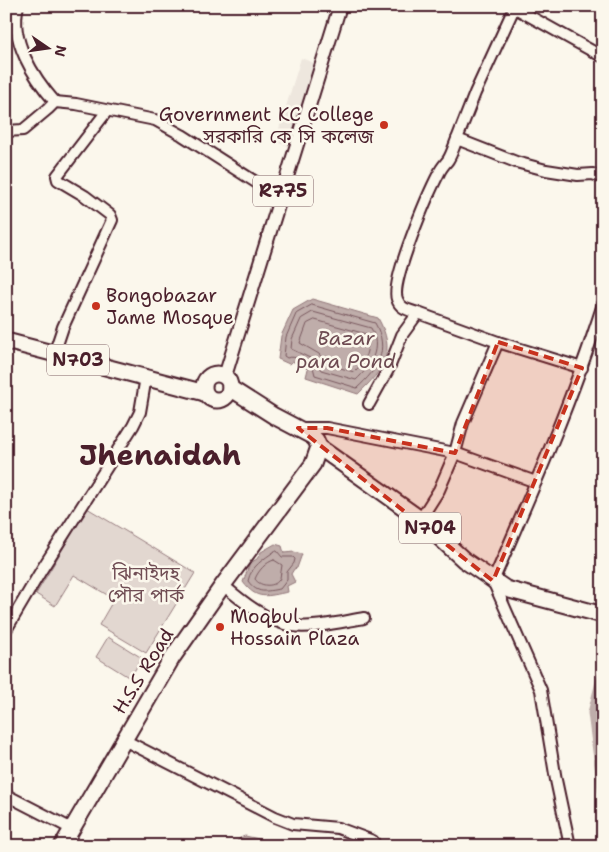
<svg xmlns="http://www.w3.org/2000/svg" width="609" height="852" font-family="'Shantell Sans','Noto Sans Bengali',sans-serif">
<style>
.built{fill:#eee7de}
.green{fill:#e2d7d0;stroke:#967b7e}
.water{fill:#bfadaa;stroke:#907477}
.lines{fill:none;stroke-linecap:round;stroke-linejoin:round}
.shore{stroke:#79585e;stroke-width:1}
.canal{stroke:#bfadaa;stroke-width:9}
.minor-casing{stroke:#4a1f2b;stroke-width:14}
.major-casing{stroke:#4a1f2b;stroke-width:16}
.highway-casing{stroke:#4a1f2b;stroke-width:19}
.minor{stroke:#fbf7ec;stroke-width:10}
.major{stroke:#fbf7ec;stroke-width:12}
.highway{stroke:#fbf7ec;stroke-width:15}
.marked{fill:#c8321e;fill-opacity:0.2;stroke:#c8321e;stroke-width:4;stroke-dasharray:10 6;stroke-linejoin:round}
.poi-dot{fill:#c8321e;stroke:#fbf7ec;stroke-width:2}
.labels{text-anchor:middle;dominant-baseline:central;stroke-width:5;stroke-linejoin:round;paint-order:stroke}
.shield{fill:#fbf7ec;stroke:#7f6065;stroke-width:1}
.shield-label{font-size:18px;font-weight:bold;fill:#4a1f2b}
.poi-label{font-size:19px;fill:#4a1f2b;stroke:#fbf7ec;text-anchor:start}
.park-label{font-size:19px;fill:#704d54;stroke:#fbf7ec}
.street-label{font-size:19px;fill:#4a1f2b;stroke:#fbf7ec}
.water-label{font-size:20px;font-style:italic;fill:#6d4a51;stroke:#fbf7ec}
.town-label{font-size:29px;font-weight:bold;fill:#4a1f2b;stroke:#fbf7ec}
</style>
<rect width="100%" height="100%" fill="#fbf7ec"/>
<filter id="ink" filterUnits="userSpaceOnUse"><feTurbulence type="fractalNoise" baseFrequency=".02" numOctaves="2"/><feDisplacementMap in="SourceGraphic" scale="10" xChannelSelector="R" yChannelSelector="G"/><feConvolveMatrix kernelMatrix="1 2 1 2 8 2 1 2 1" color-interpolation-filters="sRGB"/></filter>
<g filter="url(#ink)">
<polygon class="built" points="301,58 314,63 289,146 275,142"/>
<g class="green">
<polygon points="87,508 195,573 146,653 99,625 114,599 74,575 55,606 36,594"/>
<polygon points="108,637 142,658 130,678 96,657"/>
</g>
<g class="water">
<path d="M312,299l66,19c19,34 6,51 -20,76l-52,-17 2,-8 -16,-8 -3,3 -11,-5 3,-23 12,-26z"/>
<path d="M275,544l7,2 2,7 10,-1 8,2 -5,14 -3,1 -3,5 4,8 -8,4 1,6c-21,4 -31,9 -45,-10l7,-19 7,-4 4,-7z"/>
<polygon points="245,836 264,840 278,846 233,846 240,838"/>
</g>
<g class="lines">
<g class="shore">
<path d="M312,305l63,18c15,27 3,46 -18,65l-42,-13c-1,-3 -1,-5 -2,-8 -3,-6 -20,-12 -26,-9l-3,-2 2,-19 10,-23z"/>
<path d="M313,312l58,16c11,20 0,38 -15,52l-35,-10 -7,-10 -23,-11 1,-10 9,-20z"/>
<path d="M315,320l51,14c5,14 -1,28 -12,38l-27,-8 -8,-10 -19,-11 7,-19z"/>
<path d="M275,551h2l5,6h11l2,2 -1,4 -7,9v8l-7,9c-14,2 -22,6 -32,-8 3,-15 16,-22 27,-30z"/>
<path d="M274,560l8,5c-1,4 -1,9 -2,13 -4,10 -20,9 -25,1 3,-8 11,-17 19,-19z"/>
</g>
<polyline class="canal" points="603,671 592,713 603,797"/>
<g class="minor-casing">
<g id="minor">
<path d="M18,6c-9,34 16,72 37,96"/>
<polyline points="515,8 603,57"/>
<polyline points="6,131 23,130 48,109 55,102 76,104 155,120 182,135 276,195"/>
<polyline points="457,139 475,93 515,6"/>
<path d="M418,313c-9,-3 -18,-4 -21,-14 -7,-17 32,-107 42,-126 2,-5 6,-9 9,-13 4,-6 6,-14 9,-21l59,23 30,8 32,5 15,-1 10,4"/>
<polyline points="54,354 63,327 112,220 110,215 85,196 58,180 57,176 107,111"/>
<polyline points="369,404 389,368 402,335 418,313 498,342 582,368"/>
<polyline points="299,428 327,428 455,453 536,482"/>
<polyline points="420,520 439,490 455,453 463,423 498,342"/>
<path d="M223,585c20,17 43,36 70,41 19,3 52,-5 71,-8"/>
<polyline points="6,630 42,569 133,426 140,412 146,377"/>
<polyline points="124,740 275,817 293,824 338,828 373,841 376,846"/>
<polyline points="6,795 72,829"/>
<path d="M570,846l-14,-66 -15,-90 -48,-109c40,-91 80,-183 110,-277"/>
</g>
</g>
<g class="major-casing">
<polyline id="major" points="225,376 340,6"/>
</g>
<g class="highway-casing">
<g id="highway">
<polyline points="6,341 205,393"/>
<circle cx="217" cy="387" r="13"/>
<polyline points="319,447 416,516 464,560 506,589 603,615"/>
<polyline points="62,846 172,658 223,585 313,464 319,447 316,440 312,436 274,416 230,388"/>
</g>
</g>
<use href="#minor" class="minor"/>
<use href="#major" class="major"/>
<use href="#highway" class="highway"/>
</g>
</g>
<path class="marked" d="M498,342l84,26 -89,213 -195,-153h29l128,25z"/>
<g class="poi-dot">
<circle cx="384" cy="125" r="5"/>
<circle cx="96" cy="306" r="5"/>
<circle cx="220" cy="627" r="5"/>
</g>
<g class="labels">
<g class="shield">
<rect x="253" y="175.5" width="60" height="31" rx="4"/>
<rect x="47" y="344.5" width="62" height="31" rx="4"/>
<rect x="399" y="512.5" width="62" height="31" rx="4"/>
</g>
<g class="shield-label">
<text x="283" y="191">R775</text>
<text x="78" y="360">N703</text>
<text x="430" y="528">N704</text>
</g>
<g class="poi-label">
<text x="374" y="114" text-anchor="end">Government KC College<tspan x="374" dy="22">সরকারি কে সি কলেজ</tspan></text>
<text x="106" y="295">Bongobazar<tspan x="106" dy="22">Jame Mosque</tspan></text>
<text x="230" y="616">Moqbul<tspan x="230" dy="22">Hossain Plaza</tspan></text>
</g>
<g class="park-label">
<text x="146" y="573">ঝিনাইদহ<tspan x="146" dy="22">পৌর পার্ক</tspan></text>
</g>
<g class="street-label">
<text transform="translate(143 671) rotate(-58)">H.S.S Road</text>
</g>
<g class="water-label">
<text x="346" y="338">Bazar<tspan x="346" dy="23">para Pond</tspan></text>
</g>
<g class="town-label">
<text x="160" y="454">Jhenaidah</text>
</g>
</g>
<rect width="609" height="852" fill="none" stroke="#fbf7ec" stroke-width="25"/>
<rect x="12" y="12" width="584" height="827" fill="none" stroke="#4a1f2b" stroke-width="2" filter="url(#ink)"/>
<g transform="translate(48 48) rotate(103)" stroke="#fbf7ec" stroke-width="4" paint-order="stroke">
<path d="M0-4L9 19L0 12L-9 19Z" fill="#4a1f2b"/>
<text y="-8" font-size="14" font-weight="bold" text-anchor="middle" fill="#4a1f2b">N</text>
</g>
</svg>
